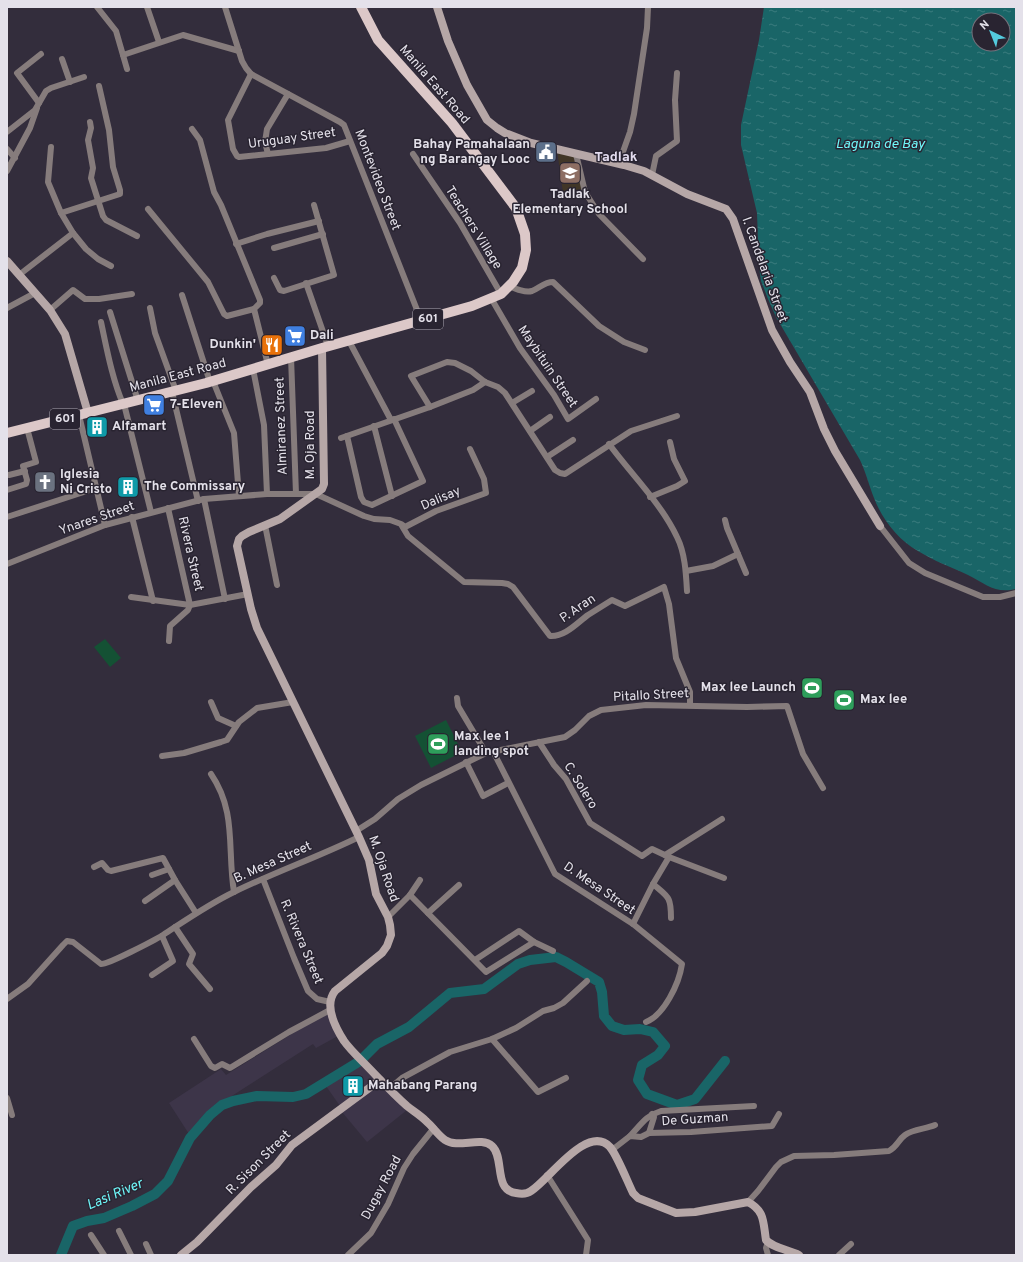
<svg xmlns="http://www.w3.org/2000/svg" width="1023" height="1262" font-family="Overpass,sans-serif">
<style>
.built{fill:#3d3549}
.education{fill:#413627}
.park{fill:#145134}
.water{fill:url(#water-ripples);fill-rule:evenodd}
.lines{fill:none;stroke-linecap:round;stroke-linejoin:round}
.river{stroke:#196567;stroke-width:10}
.street{stroke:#867c7c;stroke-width:6}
.secondary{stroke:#b6a7a7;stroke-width:8}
.primary{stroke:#dcc8c8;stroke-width:10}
.labels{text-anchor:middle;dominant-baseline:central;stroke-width:3;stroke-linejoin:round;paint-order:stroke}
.shield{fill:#292431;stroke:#aca8b2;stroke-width:1}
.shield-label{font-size:12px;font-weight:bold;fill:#e4e1ea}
.street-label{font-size:13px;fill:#e4e1ea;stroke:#292431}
.poi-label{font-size:13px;font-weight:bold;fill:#e4e1ea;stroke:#292431;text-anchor:start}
.water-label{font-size:14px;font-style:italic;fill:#6ff7f9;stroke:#292431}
.neighbourhood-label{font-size:14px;font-weight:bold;fill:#e3dcef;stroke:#292431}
</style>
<defs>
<pattern id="water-ripples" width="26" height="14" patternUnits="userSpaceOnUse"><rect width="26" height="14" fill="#196567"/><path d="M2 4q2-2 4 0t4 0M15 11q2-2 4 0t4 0" fill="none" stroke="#3a7b7d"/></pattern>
</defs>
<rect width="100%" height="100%" fill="#332d3c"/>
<g class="built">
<polygon points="328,1013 338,1036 316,1048 313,1044 213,1108 189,1134 169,1103 221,1069 226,1075 290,1035"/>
<polygon points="362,1063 375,1081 340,1106 326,1086"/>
<polygon points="380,1084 407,1110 367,1142 342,1112"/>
</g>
<polygon class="education" points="557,150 576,157 583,189 563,193"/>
<g class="park">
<polygon points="105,639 121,658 110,667 94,647"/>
<polygon points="446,720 462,752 431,768 415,736"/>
</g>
<path class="water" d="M764,7h252v582c-21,5 -30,-5 -48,-14 -17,-8 -34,-14 -50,-24 -20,-11 -36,-32 -44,-53 -5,-13 -8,-25 -14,-38l-84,-143 -8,-18 -7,-18 -2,-14 -2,-54 -16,-68v-20l18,-85zM979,20h24v24h-24z"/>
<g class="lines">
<g class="river">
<polyline points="362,1059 377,1044 409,1027 450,993 484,989 518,964 530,960 556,957 566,962 599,982 602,992 604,1016 612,1026 624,1030 640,1029 653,1032 665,1046 658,1055 642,1065 638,1080 647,1094 677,1105 695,1099 725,1061"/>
<polyline points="61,1255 73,1226 87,1221 104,1218 132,1206 155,1194 168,1181 190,1138 210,1115 222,1105 233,1101 257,1096 293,1097 306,1094 360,1061"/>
</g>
<g class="street">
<polyline points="97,7 116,31 127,69"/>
<polyline points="147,7 159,42"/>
<polyline points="225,7 242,61 246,68 251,74 340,122 344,125 421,320"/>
<polyline points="123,55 183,35 239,51"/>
<polyline points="62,59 70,82"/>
<polyline points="251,74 228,120 233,149 237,156 239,157 326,148 350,141"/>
<polyline points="39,103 17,73 41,54"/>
<polyline points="90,122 91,128 88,140 93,168 91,178 103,216 106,220 137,236"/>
<polyline points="192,129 200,140 214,192 221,205 260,300 260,303 254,309 268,365"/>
<polyline points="7,132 35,110 46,91 51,88 84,77"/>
<polyline points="51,147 48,182 61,213 73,233 86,249 98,259 111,266"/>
<polyline points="7,149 15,158"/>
<polyline points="268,154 265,142 267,129 288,94"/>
<polyline points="413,154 460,223 501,294"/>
<polyline points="576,154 585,192 599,214 643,259"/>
<polyline points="619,163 630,132 634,114 647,28 648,7"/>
<polyline points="7,171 30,128 37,108"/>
<polyline points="652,175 656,156 677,141 675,100 677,73"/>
<polyline points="148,209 208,282 224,314 227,316 254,309"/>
<polyline points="61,213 120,194 120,190 113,167 109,130 99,86"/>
<polyline points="236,244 267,234 319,221"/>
<polyline points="274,248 323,234"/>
<polyline points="19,275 73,233"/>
<polyline points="274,278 280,290 284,291 334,275 314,205"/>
<polyline points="306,283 328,346"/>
<path d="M509,286c7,3 16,7 23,5 8,-3 12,-9 21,-9l46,44 25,16 21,8"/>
<polyline points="182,295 210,382"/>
<polyline points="491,298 520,348 554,395 568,419 596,399"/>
<polyline points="7,308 35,293"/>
<polyline points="150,308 155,333 176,391"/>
<polyline points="50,310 73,290 85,299 99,299 132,294"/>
<polyline points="110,312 138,401"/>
<path d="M101,322c6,28 11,56 22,82"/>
<polyline points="349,341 391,420"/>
<polyline points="291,357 296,494"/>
<polyline points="253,369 264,425 267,494"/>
<polyline points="213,381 234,433 239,496"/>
<polyline points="172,392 198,501"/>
<polyline points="512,403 532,391"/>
<polyline points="124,404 151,512"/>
<polyline points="430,407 411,376 447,362 455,363 471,371 485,382 498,387 505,393 555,470 560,473 565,474 631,431 677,416"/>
<polyline points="79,415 105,525"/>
<polyline points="374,426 392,496"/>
<polyline points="530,431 550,417"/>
<polyline points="347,436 361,497 364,502 372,505 423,481 394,419"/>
<polyline points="341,438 430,407 473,390 485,382"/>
<path d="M609,444c22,30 52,59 68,93 8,16 9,36 10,54"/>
<polyline points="547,457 573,440"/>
<polyline points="9,475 25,471"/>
<polyline points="7,490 26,484 27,480 23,466 36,462 27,428"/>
<polyline points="650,497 677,486 685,481 674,459 670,442"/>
<polyline points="204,499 225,599"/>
<polyline points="168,508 190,605 188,610 170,626 169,641"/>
<polyline points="7,517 96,488"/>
<polyline points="132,517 153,601"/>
<polyline points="725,520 727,528 746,573"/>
<polyline points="265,525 277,585"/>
<path d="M402,526l6,10 56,46 38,1 6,1 5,3 37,49c15,1 27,-13 38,-21 8,-5 16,-10 24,-15l13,6 39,-19 5,17 7,54 14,34v13"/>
<polyline points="880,526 909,563 925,573 983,597 1000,597 1016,593"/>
<polyline points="7,564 105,525 204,499 267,494 316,494 364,516 374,519 390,520 401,524 405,527 436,511 486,493 484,479 470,449"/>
<polyline points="686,571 713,566 738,554"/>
<polyline points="131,597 190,605 248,594"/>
<polyline points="457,698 458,706 486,753"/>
<polyline points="211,702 218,718 236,726"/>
<path d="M539,742l15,23 12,14 24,44 52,33 10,-7 17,8 -16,27c15,13 18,12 18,34"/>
<path d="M493,751l62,123 78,50 49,40c-3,20 -18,51 -36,58"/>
<polyline points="162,756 184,753 221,742 227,740 239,722 257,708 293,702"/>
<polyline points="466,762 483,796 508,783"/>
<path d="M211,774c26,38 16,75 23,118"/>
<polyline points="356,831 375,819 398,799 421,785 486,753 565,737 575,730 589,716 601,710 646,705 747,707 787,706 803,754 823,788"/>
<polyline points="665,855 722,819"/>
<polyline points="669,857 724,878"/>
<polyline points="94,867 102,863 108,870 111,871 163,858 175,880 196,913"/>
<polyline points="152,875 169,869"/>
<polyline points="263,879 294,958 308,991 317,999 330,1002"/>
<polyline points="410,895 486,972 534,942"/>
<polyline points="145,901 175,880"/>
<polyline points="428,913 459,885"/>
<polyline points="388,917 410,895 420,880"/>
<polyline points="633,924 653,884"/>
<polyline points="175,927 193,954 189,964 210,989"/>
<polyline points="475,960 519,931 534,942 553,951"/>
<polyline points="152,975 173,961 162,936"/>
<path d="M7,999l21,-15 35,-39 4,-4 6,1 28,22c6,1 54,-24 62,-29 23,-15 46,-31 71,-43 41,-20 84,-35 125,-55"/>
<polyline points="194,1039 211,1066 215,1068 222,1064 230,1068 289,1032 330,1010"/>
<polyline points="492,1039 538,1092 566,1078"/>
<polyline points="389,1089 402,1078 450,1052 492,1039 516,1028 543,1011 554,1008 563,1003 587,981"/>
<polyline points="7,1098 12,1115"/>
<polyline points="649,1133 654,1117 652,1114"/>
<path d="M630,1136c11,-11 15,-20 31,-25l93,-5"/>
<polyline points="612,1150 630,1136 641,1137 649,1133 691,1132 772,1126 779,1114"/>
<polyline points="547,1175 588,1240 586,1255"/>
<path d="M748,1202l10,-11 18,-24 5,-5 13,-6 40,-1 55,-4c9,-5 9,-11 16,-16 8,-6 21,-6 30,-10"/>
<polyline points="119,1231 131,1255"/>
<polyline points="91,1235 104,1255"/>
<polyline points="146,1244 151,1255"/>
<polyline points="348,1255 371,1233 388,1204 404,1168 413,1154 434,1128"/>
<polyline points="768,1255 766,1248 768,1242"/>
<polyline points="839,1255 851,1244"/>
</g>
<g class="secondary">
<polyline points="437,7 448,41 467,85 487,120 497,128 505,133 531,143 624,165 644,171 687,194 726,209 733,219 772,330 790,362 810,392 824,429 835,451 880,526"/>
<polyline points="7,261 50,310 65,334 88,413"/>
<path d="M322,348l2,136 -2,5 -42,30 -31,13 -7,4 -3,3 -2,7 14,63 6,19 102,209 10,23 7,34 12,23 2,8 1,10 -4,11 -5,7 -47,38c-11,14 0,36 9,50 5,7 12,14 18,20 15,15 29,31 45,45 6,5 13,9 19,15 7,6 12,14 19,19 13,9 36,-4 47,6 13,12 1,44 24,47 5,1 11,1 15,-2 18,-11 56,-68 79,-44 7,8 18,36 23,46l5,5 38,15 19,-1 53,-10c17,9 15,20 18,38 7,8 23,10 33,15"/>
<polyline points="181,1255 197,1242 251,1187 276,1165 292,1145 380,1080"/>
</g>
<polyline class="primary" points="7,433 206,383 322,348 472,306 501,294 513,282 522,268 526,250 525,234 516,208 452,123 378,40 361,7"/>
</g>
<defs>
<g id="civic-square" transform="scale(1.15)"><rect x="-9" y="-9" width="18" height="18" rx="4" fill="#5c6f8a" stroke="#292431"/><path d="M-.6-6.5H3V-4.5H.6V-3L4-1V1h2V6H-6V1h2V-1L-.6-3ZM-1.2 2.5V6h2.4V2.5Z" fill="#fff"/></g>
<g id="school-square" transform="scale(1.15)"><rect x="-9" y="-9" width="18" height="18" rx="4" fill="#8d6e63" stroke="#292431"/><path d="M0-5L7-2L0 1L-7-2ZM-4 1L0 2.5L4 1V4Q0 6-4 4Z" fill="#fff"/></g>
<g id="supermarket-square" transform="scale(1.15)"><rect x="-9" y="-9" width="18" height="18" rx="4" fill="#3f7fe0" stroke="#292431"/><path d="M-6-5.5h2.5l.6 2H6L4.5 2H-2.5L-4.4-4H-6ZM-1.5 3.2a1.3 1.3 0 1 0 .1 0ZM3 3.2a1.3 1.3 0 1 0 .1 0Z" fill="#fff"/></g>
<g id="restaurant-square" transform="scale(1.15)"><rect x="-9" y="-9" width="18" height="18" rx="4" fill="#e8710a" stroke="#292431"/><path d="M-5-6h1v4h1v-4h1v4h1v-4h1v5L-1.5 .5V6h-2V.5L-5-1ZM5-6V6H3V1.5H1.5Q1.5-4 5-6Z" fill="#fff"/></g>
<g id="building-square" transform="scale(1.15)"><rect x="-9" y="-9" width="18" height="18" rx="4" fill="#0f9aa8" stroke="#292431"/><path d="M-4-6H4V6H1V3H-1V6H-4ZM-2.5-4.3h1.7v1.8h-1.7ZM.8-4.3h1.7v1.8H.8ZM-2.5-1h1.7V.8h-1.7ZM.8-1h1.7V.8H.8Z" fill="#fff"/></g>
<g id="church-square" transform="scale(1.15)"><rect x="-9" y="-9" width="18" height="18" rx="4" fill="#6b7280" stroke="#292431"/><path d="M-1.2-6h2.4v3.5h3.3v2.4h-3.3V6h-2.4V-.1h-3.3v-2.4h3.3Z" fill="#fff"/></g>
<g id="stadium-square" transform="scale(1.15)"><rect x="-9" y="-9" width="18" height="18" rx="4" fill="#2e9e5b" stroke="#292431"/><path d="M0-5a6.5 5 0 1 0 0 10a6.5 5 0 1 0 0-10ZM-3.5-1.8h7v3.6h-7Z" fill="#fff"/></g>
</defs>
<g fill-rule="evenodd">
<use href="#civic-square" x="546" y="152"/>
<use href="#school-square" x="570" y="173"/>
<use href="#supermarket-square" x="295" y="336"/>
<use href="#restaurant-square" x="272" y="345"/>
<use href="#supermarket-square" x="154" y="405"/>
<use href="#building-square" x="97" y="427"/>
<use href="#church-square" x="45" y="482"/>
<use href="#building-square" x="128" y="487"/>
<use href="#stadium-square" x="812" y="688"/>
<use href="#stadium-square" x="844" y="700"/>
<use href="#stadium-square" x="438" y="744"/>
<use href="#building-square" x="353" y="1086"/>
</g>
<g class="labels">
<g class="shield">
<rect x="413" y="309" width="30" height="20" rx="3"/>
<rect x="50" y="409" width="30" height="20" rx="3"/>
</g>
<g class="shield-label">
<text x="428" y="319">601</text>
<text x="65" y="419">601</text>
</g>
<g class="street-label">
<text transform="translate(434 85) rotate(49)">Manila East Road</text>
<text transform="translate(292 139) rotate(-8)">Uruguay Street</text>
<text transform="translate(377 180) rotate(69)">Montevideo Street</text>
<text transform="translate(473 228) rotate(58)">Teachers Village</text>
<text transform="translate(764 270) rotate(70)">I. Candelaria Street</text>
<text transform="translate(547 367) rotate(56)">Maybituin Street</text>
<text transform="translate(178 376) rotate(-15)">Manila East Road</text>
<text transform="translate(282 426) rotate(-92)">Almiranez Street</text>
<text transform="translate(311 445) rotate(-90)">M. Oja Road</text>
<text transform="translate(441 499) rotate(-23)">Dalisay</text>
<text transform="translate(97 519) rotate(-19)">Ynares Street</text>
<text transform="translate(190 554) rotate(77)">Rivera Street</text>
<text transform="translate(578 609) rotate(-34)">P. Aran</text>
<text transform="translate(651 696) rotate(-3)">Pitallo Street</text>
<text transform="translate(580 786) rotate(58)">C. Solero</text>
<text transform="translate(273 863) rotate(-24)">B. Mesa Street</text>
<text transform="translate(383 869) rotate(71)">M. Oja Road</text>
<text transform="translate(599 889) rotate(34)">D. Mesa Street</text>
<text transform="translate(301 942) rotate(67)">R. Rivera Street</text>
<text transform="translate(695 1120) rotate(-4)">De Guzman</text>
<text transform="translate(259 1163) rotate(-45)">R. Sison Street</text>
<text transform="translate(382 1188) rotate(-62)">Dugay Road</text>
</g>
<g class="poi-label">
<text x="530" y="145" text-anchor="end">Bahay Pamahalaan<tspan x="530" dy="15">ng Barangay Looc</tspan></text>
<text x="570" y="195" text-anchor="middle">Tadlak<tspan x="570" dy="15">Elementary School</tspan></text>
<text x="310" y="336">Dali</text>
<text x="256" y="345" text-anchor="end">Dunkin'</text>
<text x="170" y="405">7-Eleven</text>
<text x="112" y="427">Alfamart</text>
<text x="60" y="475">Iglesia<tspan x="60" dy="15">Ni Cristo</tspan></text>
<text x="144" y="487">The Commissary</text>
<text x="796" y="688" text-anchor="end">Max lee Launch</text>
<text x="860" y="700">Max lee</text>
<text x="454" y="737">Max lee 1<tspan x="454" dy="15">landing spot</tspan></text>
<text x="368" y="1086">Mahabang Parang</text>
</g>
<g class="water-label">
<text x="880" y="144">Laguna de Bay</text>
<text transform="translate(115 1195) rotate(-23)">Lasi River</text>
</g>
<g class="neighbourhood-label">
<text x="616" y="157">Tadlak</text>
</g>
</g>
<rect width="1023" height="1262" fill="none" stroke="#e4e1ea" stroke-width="16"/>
<g transform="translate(991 32) rotate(317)"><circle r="19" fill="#292431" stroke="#74707b"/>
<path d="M0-3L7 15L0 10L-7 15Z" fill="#54cadd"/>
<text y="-6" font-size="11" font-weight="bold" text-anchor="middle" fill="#e4e1ea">N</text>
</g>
</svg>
